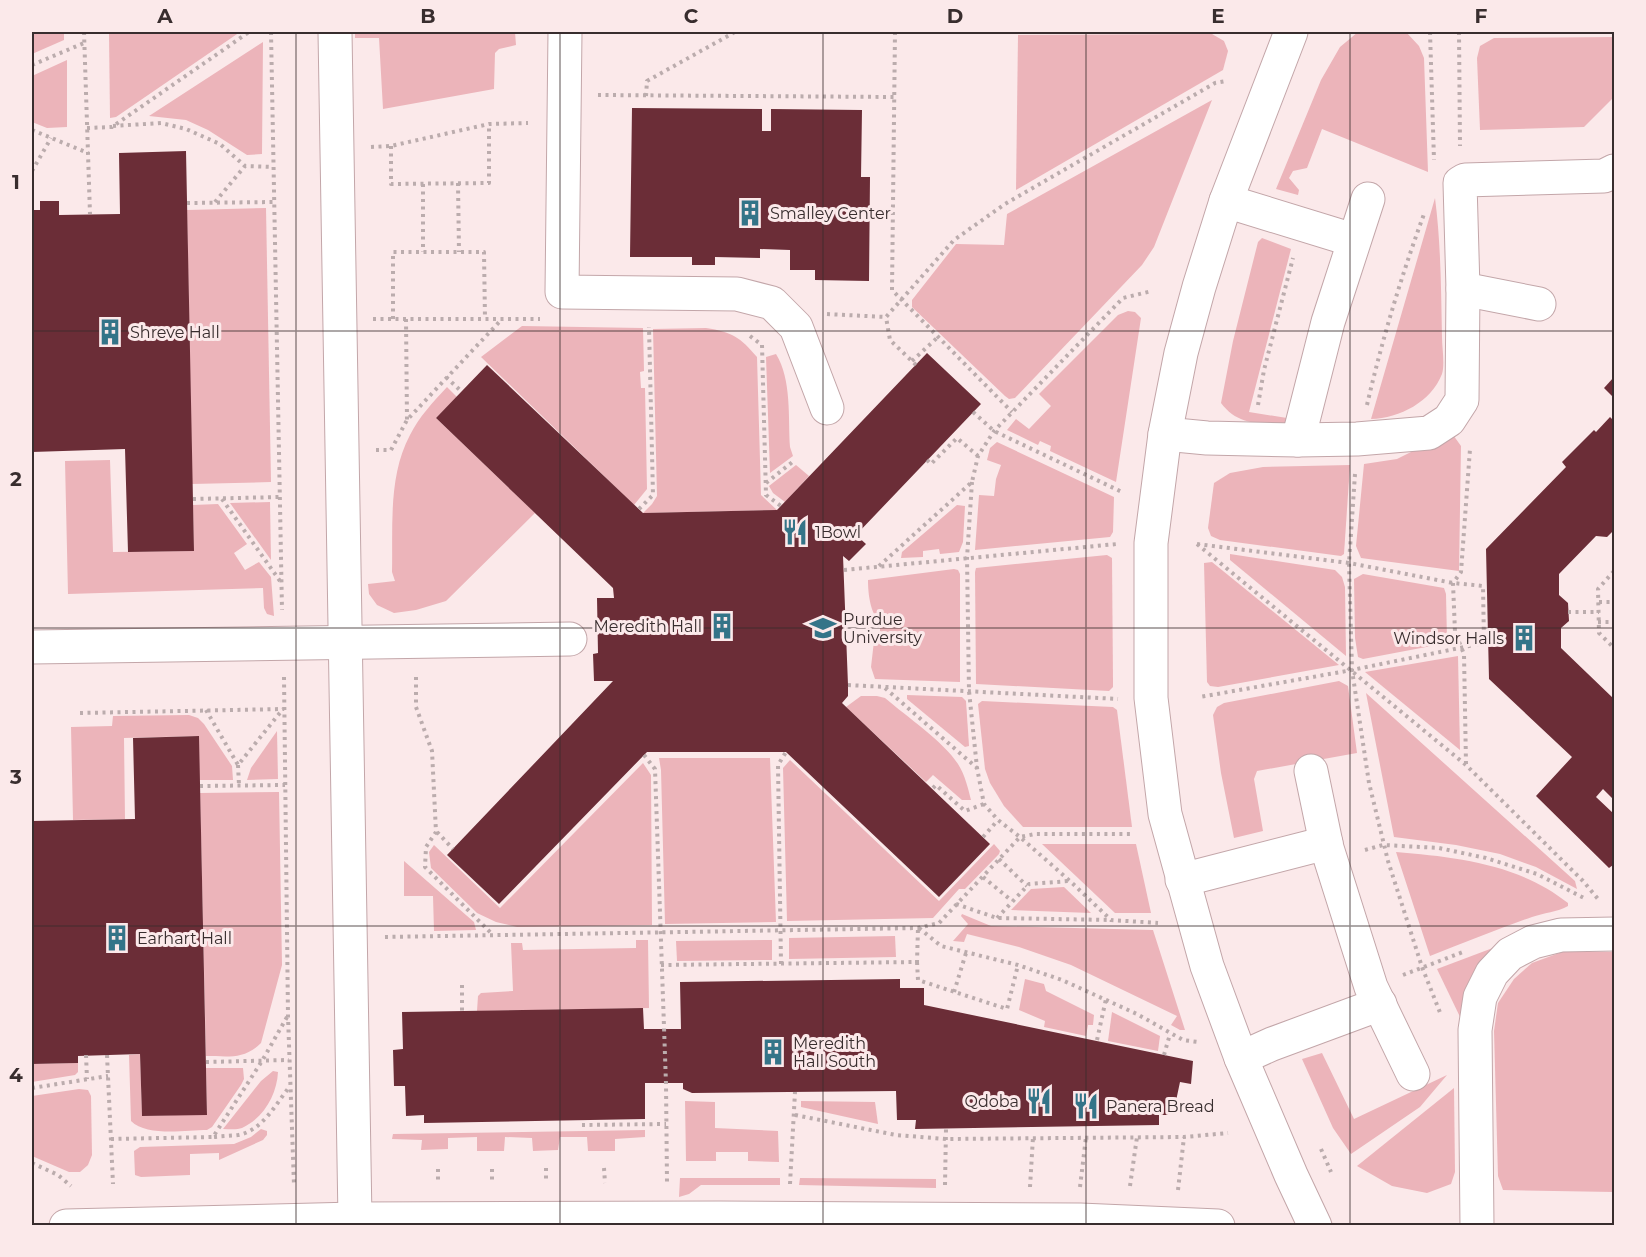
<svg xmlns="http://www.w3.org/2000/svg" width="1646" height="1257" font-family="Montserrat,sans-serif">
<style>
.green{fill:#ecb4ba}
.building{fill:#6b2d37}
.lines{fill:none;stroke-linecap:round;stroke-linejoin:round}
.minor-casing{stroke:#c3a6a9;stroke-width:35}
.path{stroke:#bbacad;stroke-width:4;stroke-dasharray:3 4.5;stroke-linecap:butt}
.minor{stroke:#fff;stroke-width:33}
.grid{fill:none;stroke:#382d2e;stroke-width:1.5;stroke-opacity:0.55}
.labels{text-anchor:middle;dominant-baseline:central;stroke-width:6;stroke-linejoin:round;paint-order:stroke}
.poi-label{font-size:16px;fill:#382d2e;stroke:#fbe9ea;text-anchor:start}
.neatline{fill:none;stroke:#382d2e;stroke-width:2}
.grid-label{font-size:20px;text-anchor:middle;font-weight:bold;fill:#382d2e}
</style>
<rect width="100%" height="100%" fill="#fbe9ea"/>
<g class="green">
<polygon points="240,32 116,117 110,118 109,34"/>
<polygon points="355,32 515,32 516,45 499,49 495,53 494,89 383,109 379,38 355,38"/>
<polygon points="1358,32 1406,32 1419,46 1424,58 1428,172 1322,129 1307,168 1293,171 1289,178 1299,190 1298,195 1276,189 1321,80 1340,47"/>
<polygon points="64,33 64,40 32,54 32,34"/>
<polygon points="1212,34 1224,41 1228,51 1223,70 1016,190 1018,35"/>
<polygon points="1614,37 1614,97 1584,127 1480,130 1477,58 1480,46 1494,38"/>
<polygon points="263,42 262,154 247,155 208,130 186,120 149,116"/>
<polygon points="67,60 67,127 47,128 32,122 32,76"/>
<polygon points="1212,100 1154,247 1142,265 1015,398 1009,399 1005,396 912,307 912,300 956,244 1004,245 1007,214"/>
<path d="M1435,198c6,46 6,92 7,139 0,11 3,27 0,37 -11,28 -42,44 -71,45z"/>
<polygon points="266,208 271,482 192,484 187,210"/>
<path d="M1262,238l29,11 -42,163 38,6 1,6c-26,0 -50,2 -67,-21l12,-62 25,-99z"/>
<polygon points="1128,311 1135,312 1141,318 1116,482 1050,451 1051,446 1040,441 1038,445 1007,430 1016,419 1029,429 1051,406 1039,394 1118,315"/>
<polygon points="522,326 643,328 644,371 640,372 641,388 645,388 647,489 634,505 481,357"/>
<path d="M706,328c26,4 34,9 51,29l4,138 16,15 -134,3 9,-9 5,-8 -4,-167z"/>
<path d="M776,354c16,26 12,64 14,93l3,9 -23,17 -4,-116z"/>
<path d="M447,387l10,10 -21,21 99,95 -89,88 -30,9 -22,3 -17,-8 -8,-11 -1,-10 27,-3 -3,-9c1,-45 -4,-96 18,-137 9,-18 23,-33 37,-48z"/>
<polygon points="1451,432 1461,446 1459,571 1361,558 1356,546 1364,464 1397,459"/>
<polygon points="997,442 1114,497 1113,532 1110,537 975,550 979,495 994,496 996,479 1001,465 987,460 990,448"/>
<polygon points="110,460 113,552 194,551 193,505 218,504 247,544 234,553 245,570 259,562 271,577 274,616 267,614 264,608 263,588 68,594 65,461"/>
<polygon points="796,465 809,476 785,502 773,493 769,486"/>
<polygon points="1350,465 1344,554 1341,556 1220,540 1211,536 1208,528 1214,483 1230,473 1263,467"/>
<polygon points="270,502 271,560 230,503"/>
<polygon points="957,505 965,506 963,542 959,552 940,554 939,549 923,551 923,557 901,558 902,552"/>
<polygon points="1230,554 1335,570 1342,577 1345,587 1346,656 1230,560"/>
<polygon points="1107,555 1112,558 1113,681 1113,687 1109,691 976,684 975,572 976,568"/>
<polygon points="1212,562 1339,665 1218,687 1210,686 1207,682 1204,563"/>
<path d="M954,569l4,1 2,4v108l-85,-3 -4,-12 3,-26 6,-3v-16c-10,-9 -12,-29 -12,-42z"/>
<polygon points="1363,574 1444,588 1446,594 1447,640 1442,644 1363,659 1358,657 1355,638 1354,579"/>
<polygon points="1458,656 1460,750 1365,672"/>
<polygon points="1339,681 1348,686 1357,753 1257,771 1254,779 1263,831 1234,838 1221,773 1213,715 1217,707 1224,703"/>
<polygon points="1366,693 1575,881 1577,889 1536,867 1500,854 1456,845 1394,837"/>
<polygon points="907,695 962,697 966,701 969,746 965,747 907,699"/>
<path d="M861,696h16l8,2c22,19 58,43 73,66 7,11 10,24 13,36h-9l-29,-25 -7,7 -80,-75z"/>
<polygon points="982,701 1113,707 1117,710 1132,827 1023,827 1004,806 990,783 985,769 978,704"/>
<polygon points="189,715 198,718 204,724 232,766 233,780 199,780 198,736 124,738 125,819 73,820 71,727 112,726 113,716"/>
<polygon points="277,731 278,779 247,780 251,768"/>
<polygon points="659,758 770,758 776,922 665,924 661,770"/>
<polygon points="790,760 939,901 994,844 1000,851 999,854 965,889 959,889 933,918 787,921 783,768"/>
<polygon points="643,763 651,775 652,925 517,927 496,922 477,913 431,868 429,852 434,845 500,908"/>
<path d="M279,792l3,173 -21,78c-17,17 -33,13 -55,13l-6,-263z"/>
<polygon points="1042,844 1136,844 1151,913 1115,913"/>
<path d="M1396,852c60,5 123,12 172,51v3c-10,6 -25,7 -36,11 -35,12 -68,26 -102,39z"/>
<polygon points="404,861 474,922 476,930 434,931 433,896 404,896"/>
<polygon points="1064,887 1091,913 1011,910 1031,889"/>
<polygon points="962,914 991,926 1153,930 1185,1030 1180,1030 1171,1025 1177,1016 1071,965 1019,947 967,934 964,942 953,941 968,924 961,916"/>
<polygon points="895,936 896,957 789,959 789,938"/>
<polygon points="636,940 648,940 649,1008 477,1011 478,996 481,993 513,991 511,943 522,943 523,950 636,948"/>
<polygon points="772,940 772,960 677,961 676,941"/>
<polygon points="1506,943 1462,1021 1437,969"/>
<polygon points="1562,952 1614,952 1614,1192 1503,1190 1498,1176 1494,1031 1498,1003 1514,979 1532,963"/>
<polygon points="1025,979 1044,984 1046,991 1094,1015 1093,1025 1088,1025 1086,1036 1044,1027 1045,1021 1019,1010"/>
<polygon points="1112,1012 1160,1036 1158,1051 1108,1041"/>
<polygon points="1322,1053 1354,1119 1447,1075 1420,1107 1351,1154 1333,1128 1302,1059"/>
<path d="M140,1054l2,62 65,-2 -1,-46h37l1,11 -3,6 -29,42 -5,3c-21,0 -60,7 -76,-9l-2,-66z"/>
<polygon points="78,1063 78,1072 75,1075 32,1082 32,1064"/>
<path d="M273,1071l5,1c-1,22 -14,46 -36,56 -5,2 -13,1 -19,1l38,-48z"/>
<polygon points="1454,1088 1455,1172 1451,1184 1427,1193 1392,1186 1357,1166"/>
<polygon points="79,1089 88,1090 91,1096 92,1155 88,1165 80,1172 69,1172 32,1156 32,1096"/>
<polygon points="685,1101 715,1102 715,1128 778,1131 779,1162 748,1161 748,1152 716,1152 716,1161 686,1161"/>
<polygon points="801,1101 875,1102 878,1124 801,1107"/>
<polygon points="261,1129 267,1131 267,1135 263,1140 219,1160 219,1153 190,1154 190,1175 141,1177 135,1175 134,1151 140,1147 234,1144 251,1137"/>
<polygon points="645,1130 645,1137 615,1139 615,1151 588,1151 587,1137 560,1137 558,1150 533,1151 532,1138 505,1137 504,1151 477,1151 477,1137 448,1138 448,1149 421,1150 422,1140 392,1139 393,1134"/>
<polygon points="680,1178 780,1178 780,1185 701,1185 689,1194 679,1197"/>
<polygon points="800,1178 936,1179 936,1188 799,1185"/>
</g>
<g class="building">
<polygon points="632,108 762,109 762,131 771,131 771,109 862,110 861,177 870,177 869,281 815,280 815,270 790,270 790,250 760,249 760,258 715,257 715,265 692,265 692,257 630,257"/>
<polygon points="186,151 194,551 128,552 125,449 32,452 32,210 40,210 40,201 59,201 59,215 120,214 119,153"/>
<polygon points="927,353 981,404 856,535 866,544 849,561 843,556 848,685 848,696 842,703 990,844 939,897 786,752 647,752 499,904 447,855 613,681 594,681 593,654 598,653 597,598 614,598 613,588 436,418 487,365 643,513 777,510"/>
<polygon points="1614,377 1614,398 1604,388"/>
<polygon points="1610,417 1614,421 1614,530 1607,537 1596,536 1559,574 1559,595 1568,603 1569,621 1561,628 1561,648 1614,699 1614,800 1603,789 1596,797 1614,814 1614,866 1613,865 1609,868 1536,796 1572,757 1489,679 1486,549 1566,467 1562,462 1594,430 1596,432"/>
<polygon points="199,736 207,1115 142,1116 140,1054 78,1056 78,1063 32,1064 32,821 135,819 133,738"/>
<polygon points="900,979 900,988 924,988 924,1005 1193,1061 1191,1084 1180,1082 1173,1115 1159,1115 1159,1125 915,1129 916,1120 897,1120 896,1091 692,1093 683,1089 683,1083 645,1083 645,1119 424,1123 424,1115 406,1116 405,1086 394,1086 393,1050 403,1049 402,1012 643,1008 644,1029 681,1029 680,982"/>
</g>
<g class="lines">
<g class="minor-casing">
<g id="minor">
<polyline points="335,32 355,1219"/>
<polyline points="565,32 562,292 737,294 772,303 796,327 827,408"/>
<polyline points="1291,32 1226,201 1199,287 1181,353 1165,434 1151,543 1151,698 1165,814 1207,966 1241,1058 1291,1175 1315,1226"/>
<polyline points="1226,201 1353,240"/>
<polyline points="1463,289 1539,304"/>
<polyline points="1165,434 1207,438 1298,440 1357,439 1429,433 1449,420 1462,400 1463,289 1460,183 1465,180 1604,176 1614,171"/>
<polyline points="1298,440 1328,322 1368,199"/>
<polyline points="32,647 570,639"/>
<polyline points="1311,771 1327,848 1371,987 1413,1074"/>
<polyline points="1182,880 1326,843"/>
<polyline points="1241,1058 1272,1044 1380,1004"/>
<polyline points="66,1226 355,1219 720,1218 1080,1220 1218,1226"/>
<polyline points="1477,1226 1475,1030 1480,997 1492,973 1510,954 1533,942 1561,935 1614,934"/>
</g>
</g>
<g class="path">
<polyline points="84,32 90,214"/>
<polyline points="271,32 282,610"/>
<polyline points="895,32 892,290 1012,412"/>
<polyline points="1430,32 1434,160"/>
<polyline points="1459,32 1460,146"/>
<polyline points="32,65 84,43"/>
<polyline points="598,95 894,97"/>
<polyline points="646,96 647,81 735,32"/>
<polyline points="113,126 161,123 186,129 220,144 245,166 273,167"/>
<polyline points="87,128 112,127 249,32"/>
<polyline points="32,130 88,153"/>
<polyline points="391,146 391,184 489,183 489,124"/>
<polyline points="371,147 391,146 489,124 528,123"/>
<polyline points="32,171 51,138"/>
<polyline points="458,183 459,252"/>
<polyline points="423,184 423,252"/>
<polyline points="215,202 245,166"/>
<polyline points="187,203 274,202"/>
<polyline points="827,314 886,317"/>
<polyline points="373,319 540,319"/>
<polyline points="393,319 393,252 484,252 485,319"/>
<polyline points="406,319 407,420"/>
<polyline points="750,336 762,345 766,495 781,506"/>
<polyline points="912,361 938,337"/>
<polyline points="916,365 890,340 886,317 954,240 1005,204 1215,83 1226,81"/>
<polyline points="446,377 461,391"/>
<polyline points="1258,405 1264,370 1293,258"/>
<path d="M1367,405c15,-65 34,-128 57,-191"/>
<polyline points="973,412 994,431 1122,492"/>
<polyline points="376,450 391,450 407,420 502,319"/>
<polyline points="927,460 931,464 957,438 978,456"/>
<polyline points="1355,474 1349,563 1352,670 1369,783 1388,861 1422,967 1441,1015"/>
<polyline points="972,482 967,558 969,691 977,768 984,804 998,820 1020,837 1070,881 1111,920 1158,923"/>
<polyline points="766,483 795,460"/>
<polyline points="193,499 280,497"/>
<polyline points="222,499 280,581"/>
<polyline points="639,509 653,495 649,327"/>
<polyline points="1197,544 1349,563 1453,583 1483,586 1484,643 1352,670 1200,697"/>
<polyline points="1197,544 1466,765 1583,881 1598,899"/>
<polyline points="879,566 972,482 978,456 994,431 1123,298 1152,291"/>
<polyline points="844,570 1117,544"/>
<polyline points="1614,571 1598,589 1599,633 1614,648"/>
<polyline points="1599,602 1614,602"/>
<polyline points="1568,612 1599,612"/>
<polyline points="1598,622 1614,622"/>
<polyline points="284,677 288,1016 294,1185"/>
<polyline points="416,677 416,707 432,751 436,832 426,847 425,867 491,933"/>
<polyline points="848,685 1118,699"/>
<polyline points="885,688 977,768"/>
<polyline points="206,710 238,765 283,709"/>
<polyline points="80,713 284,709"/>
<polyline points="644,755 655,769 666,1084 667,1182"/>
<polyline points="1466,764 1464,654 1455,632 1453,583 1461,572 1470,449"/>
<polyline points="238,765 239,785"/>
<polyline points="200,786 285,785"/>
<polyline points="933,788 936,785 965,811 984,804"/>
<polyline points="437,832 453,849"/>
<polyline points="983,837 998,820"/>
<polyline points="1365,850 1383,845 1439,848 1486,858 1537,874 1584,898"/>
<polyline points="999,859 1027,886"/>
<polyline points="983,877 1012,901"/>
<polyline points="956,904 997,918 1111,920"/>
<polyline points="997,918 1029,884 1069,881"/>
<polyline points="919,928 941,946 1018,965 1062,980 1137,1014 1183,1040 1198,1042"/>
<polyline points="385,937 918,928 939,923 1020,837 1035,834 1134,834"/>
<polyline points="917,962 918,980 1007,1009 1018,965"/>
<polyline points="781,964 778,765 786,752"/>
<polyline points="661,965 917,962 918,928"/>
<polyline points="1403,975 1463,952"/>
<polyline points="462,985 462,1011"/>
<polyline points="954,992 966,953"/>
<polyline points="1097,1040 1106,999"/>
<polyline points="86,1055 87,1079"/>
<polyline points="107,1055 113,1184"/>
<polyline points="1164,1055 1170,1034"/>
<polyline points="206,1062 289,1060"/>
<polyline points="32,1088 108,1076"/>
<polyline points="795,1115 896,1135 946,1139 1184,1137 1228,1133"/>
<polyline points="582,1125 666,1124"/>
<path d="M214,1137c8,-1 16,-1 24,-2 24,-4 38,-31 52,-49"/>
<polyline points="111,1139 213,1137 262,1061 287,1017"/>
<polyline points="1321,1149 1331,1172"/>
<polyline points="32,1163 58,1175 71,1186"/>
<polyline points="546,1168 546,1183"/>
<polyline points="604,1168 605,1183"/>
<polyline points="438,1169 438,1183"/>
<polyline points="492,1169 492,1183"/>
<polyline points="790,1184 795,1092"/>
<polyline points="945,1185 946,1129"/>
<polyline points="1130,1186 1137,1137"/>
<polyline points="1030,1187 1033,1137"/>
<polyline points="1080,1187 1086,1137"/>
<polyline points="1178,1190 1184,1137"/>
</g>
<use href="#minor" class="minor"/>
</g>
<path class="grid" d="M296,32v1194M560,32v1194M823,32v1194M1086,32v1194M1350,32v1194M32,331h1582M32,628h1582M32,926h1582"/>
<defs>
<g id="building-bare" transform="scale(2.07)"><path d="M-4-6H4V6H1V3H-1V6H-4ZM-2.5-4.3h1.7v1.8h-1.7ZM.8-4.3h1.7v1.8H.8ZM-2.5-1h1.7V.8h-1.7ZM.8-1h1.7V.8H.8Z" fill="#347488" stroke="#fbe9ea" stroke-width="2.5" paint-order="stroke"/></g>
<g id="restaurant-bare" transform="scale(2.07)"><path d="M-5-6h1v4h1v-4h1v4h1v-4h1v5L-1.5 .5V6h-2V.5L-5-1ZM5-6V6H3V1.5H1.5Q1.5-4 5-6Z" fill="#347488" stroke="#fbe9ea" stroke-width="2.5" paint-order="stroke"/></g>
<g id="university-bare" transform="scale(2.07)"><path d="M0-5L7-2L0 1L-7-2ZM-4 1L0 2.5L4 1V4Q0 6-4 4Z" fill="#347488" stroke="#fbe9ea" stroke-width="2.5" paint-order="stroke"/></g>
</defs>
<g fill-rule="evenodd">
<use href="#building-bare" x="750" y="213"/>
<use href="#building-bare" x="110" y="332"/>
<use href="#restaurant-bare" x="795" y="532"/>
<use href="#building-bare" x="722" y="626"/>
<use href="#university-bare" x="823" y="628"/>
<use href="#building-bare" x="1524" y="638"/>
<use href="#building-bare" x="117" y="938"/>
<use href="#building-bare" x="773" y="1052"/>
<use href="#restaurant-bare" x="1039" y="1101"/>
<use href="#restaurant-bare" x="1086" y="1106"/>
</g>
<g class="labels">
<g class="poi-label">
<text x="770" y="213">Smalley Center</text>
<text x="130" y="332">Shreve Hall</text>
<text x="815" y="532">1Bowl</text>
<text x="843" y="619">Purdue<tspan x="843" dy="18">University</tspan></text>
<text x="702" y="626" text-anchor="end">Meredith Hall</text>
<text x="1504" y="638" text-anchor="end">Windsor Halls</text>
<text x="137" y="938">Earhart Hall</text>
<text x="793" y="1043">Meredith<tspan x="793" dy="18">Hall South</tspan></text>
<text x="1019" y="1101" text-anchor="end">Qdoba</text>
<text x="1106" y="1106">Panera Bread</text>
</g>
</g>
<rect width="1646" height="1257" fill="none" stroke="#fbe9ea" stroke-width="66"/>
<rect x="33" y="33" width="1580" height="1191" class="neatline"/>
<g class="grid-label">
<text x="165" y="23">A</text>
<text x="428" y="23">B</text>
<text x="691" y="23">C</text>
<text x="955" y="23">D</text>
<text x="1218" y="23">E</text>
<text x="1481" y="23">F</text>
<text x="16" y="189">1</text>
<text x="16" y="486">2</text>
<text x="16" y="784">3</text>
<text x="16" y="1082">4</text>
</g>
</svg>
